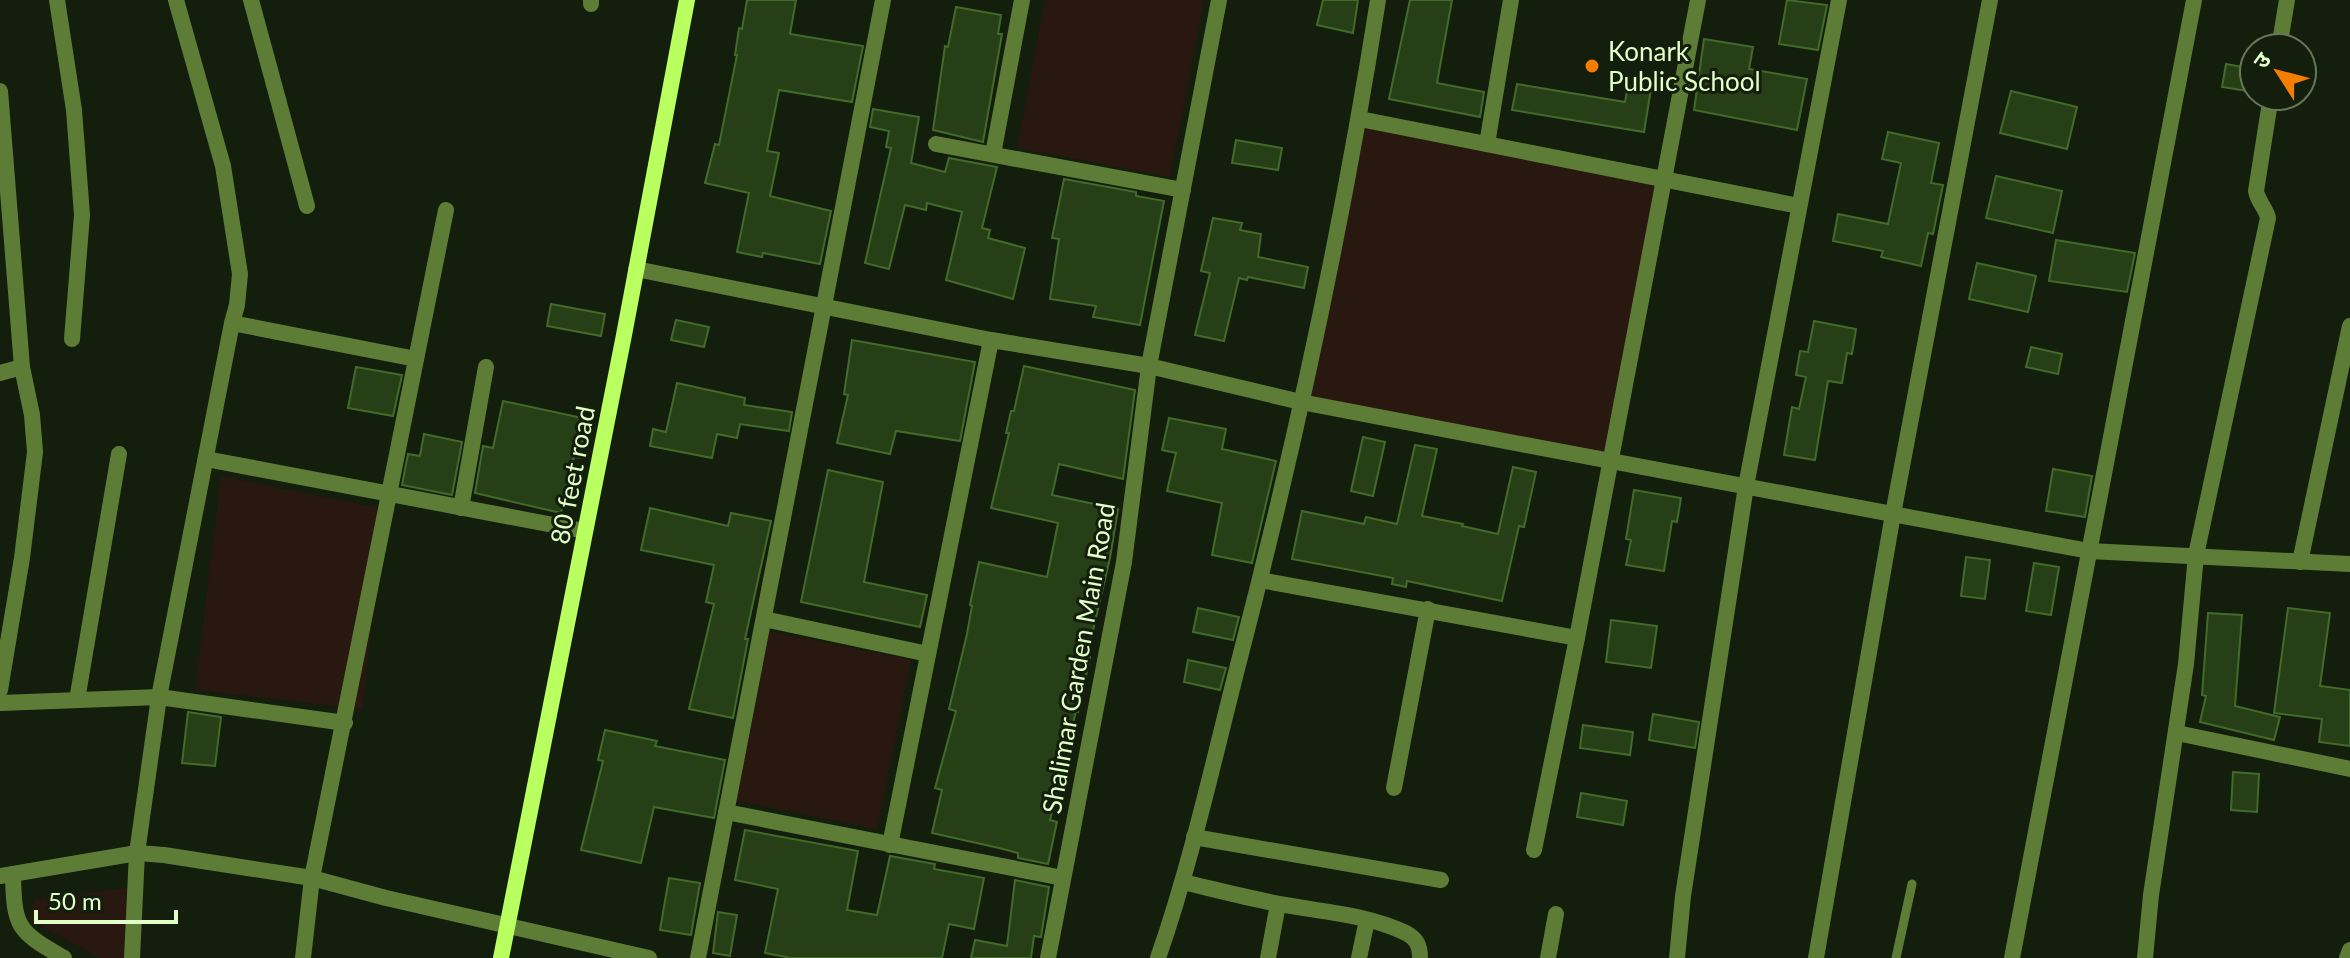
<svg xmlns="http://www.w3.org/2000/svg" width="2350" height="958" font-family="Lato,'Noto Sans Devanagari',sans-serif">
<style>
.green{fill:#28180f}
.building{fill:#263f17;stroke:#426b29;stroke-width:2}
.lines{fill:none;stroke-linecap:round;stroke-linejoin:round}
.lane{stroke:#5d7d36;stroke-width:9}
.street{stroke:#5d7d36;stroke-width:16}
.secondary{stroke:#b8ff5f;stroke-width:16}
.poi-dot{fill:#f37e00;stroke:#131e0c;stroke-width:3}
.labels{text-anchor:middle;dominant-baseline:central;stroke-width:6;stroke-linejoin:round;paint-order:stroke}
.poi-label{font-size:26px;fill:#e2ffc8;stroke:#131e0c;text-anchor:start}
.street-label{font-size:26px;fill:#e2ffc8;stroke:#131e0c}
</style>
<rect width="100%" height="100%" fill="#131e0c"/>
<g class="green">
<polygon points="1045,0 1204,0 1170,177 1017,148"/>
<polygon points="1360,119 1664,179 1610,461 1301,402"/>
<polygon points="221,476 385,509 362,709 195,690"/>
<polygon points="767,631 911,660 877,829 733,800"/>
<polygon points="141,886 128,958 101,958 29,920 34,900"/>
</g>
<g class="building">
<polygon points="747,0 796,0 790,34 863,46 852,102 779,90 767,151 779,153 770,196 831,211 820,264 763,253 762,257 737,252 749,193 705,183 715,144 719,145 737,55 735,55 739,28 742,29"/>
<polygon points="1323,0 1358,0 1353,33 1317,25"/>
<polygon points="1410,0 1452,0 1437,83 1484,92 1480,117 1389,99"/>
<polygon points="1787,0 1827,5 1818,50 1779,44"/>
<polygon points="956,7 1001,15 998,34 1002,34 983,142 933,130 945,46 948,47"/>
<polygon points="1704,39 1753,47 1749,69 1807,79 1797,130 1694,110"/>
<polygon points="2226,64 2254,69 2254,92 2222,87"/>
<polygon points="1517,84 1625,102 1628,85 1651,89 1644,132 1512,110"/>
<polygon points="2011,91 2077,107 2067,149 2000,133"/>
<polygon points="873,109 919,117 911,163 945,172 949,158 997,167 982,228 990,230 988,238 1025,248 1013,299 946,280 962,212 927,203 926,210 905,205 889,269 865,263 891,148 886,147 889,131 870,127"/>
<polygon points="1888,132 1939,143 1931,183 1943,185 1933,234 1928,233 1921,266 1881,257 1883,251 1833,241 1838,214 1888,224 1901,163 1882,159"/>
<polygon points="1236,140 1282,148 1278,170 1232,163"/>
<polygon points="1996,176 2062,191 2053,233 1986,218"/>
<polygon points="1064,179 1136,192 1136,196 1164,201 1140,325 1093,317 1096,306 1050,299 1059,239 1052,238"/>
<polygon points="1213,218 1242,223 1240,230 1261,234 1258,257 1308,267 1304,288 1248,277 1247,280 1239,278 1224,341 1195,335 1210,273 1201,271"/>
<polygon points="2056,240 2135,253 2127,292 2049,281"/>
<polygon points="1977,263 2036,276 2028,312 1969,299"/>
<polygon points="551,304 605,314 601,336 547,326"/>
<polygon points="676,320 709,327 704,347 671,340"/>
<polygon points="1814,321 1856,329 1852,354 1847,353 1842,383 1828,381 1815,460 1784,455 1792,407 1799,409 1806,377 1796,375 1800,351 1808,352"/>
<polygon points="852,340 975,362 960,441 896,431 890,454 837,443 848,395 844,394"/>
<polygon points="2031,347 2062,354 2058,374 2026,367"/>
<polygon points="1024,366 1135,390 1123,479 1059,464 1052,495 1118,509 1110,558 1087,656 1090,657 1078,712 1076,711 1050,820 1057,822 1048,864 1018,858 1018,853 999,848 932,833 942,790 935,788 956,711 949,709 967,634 972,606 970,605 979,562 1047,577 1054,543 1058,523 991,508 1009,433 1006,433 1011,411 1014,411"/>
<polygon points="356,367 402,375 393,416 348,408"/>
<polygon points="677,383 745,398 744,405 792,412 789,431 740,424 737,438 717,434 712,458 650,446 653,429 666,432"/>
<polygon points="503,401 587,419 579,458 574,457 561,513 475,493 483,446 493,448"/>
<polygon points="1169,418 1226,429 1222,449 1276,461 1252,563 1212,555 1222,503 1167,491 1176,453 1162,450"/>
<polygon points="424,434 462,442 452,495 402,485 408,454 420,456"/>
<polygon points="1363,437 1385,442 1373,496 1351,491"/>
<polygon points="1415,445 1437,449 1422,516 1463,524 1462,526 1498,534 1513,467 1536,472 1524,527 1519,526 1502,601 1407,581 1406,587 1392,584 1393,578 1292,559 1302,511 1364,524 1366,517 1397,524"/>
<polygon points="2053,469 2092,476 2085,517 2046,511"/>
<polygon points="828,470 883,482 864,582 927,595 920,627 801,602"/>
<polygon points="1634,490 1681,498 1677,522 1672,521 1664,571 1626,565 1631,540 1626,539"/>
<polygon points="650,508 728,526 731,513 771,521 745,639 748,639 733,718 689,709 714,604 706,602 714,565 641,550"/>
<polygon points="1966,557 1990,560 1985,599 1961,596"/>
<polygon points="2034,563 2059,567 2051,615 2026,611"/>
<polygon points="1198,608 1239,617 1233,640 1193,632"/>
<polygon points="2288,608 2330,613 2320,686 2350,690 2350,746 2319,742 2322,719 2274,713"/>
<polygon points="2208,613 2242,615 2235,706 2280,717 2274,740 2200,722 2206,696 2202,695"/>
<polygon points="1611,620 1657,626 1651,668 1606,662"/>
<polygon points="1188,660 1226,668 1220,690 1184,682"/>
<polygon points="188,712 221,717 215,766 182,763"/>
<polygon points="1653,714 1699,722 1695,748 1649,740"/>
<polygon points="1583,725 1633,732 1630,755 1580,748"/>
<polygon points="605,730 657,741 655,746 725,760 714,818 654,807 641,863 581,850 603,761 598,760"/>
<polygon points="2233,772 2259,774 2257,812 2231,810"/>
<polygon points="1581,793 1627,801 1623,825 1577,817"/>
<polygon points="745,830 858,851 847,910 877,915 890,856 935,864 934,869 984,878 974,929 949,924 942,958 791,958 765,953 778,889 735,880"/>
<polygon points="669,878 700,883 691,935 660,930"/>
<polygon points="1015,880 1049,887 1041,937 1034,936 1031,958 971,958 975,940 1007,946"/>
<polygon points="718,912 737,915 730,956 713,953"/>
</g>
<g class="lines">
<polyline class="lane" points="1896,958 1912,884"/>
<g class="street">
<polyline points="57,0 74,110 82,215 72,339"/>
<polyline points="176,0 223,166 240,274 237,305 232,323"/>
<polyline points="251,0 307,206"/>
<polyline points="591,0 591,4"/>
<polyline points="2279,48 2287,0"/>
<polyline points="0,91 22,367 32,415 35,452 22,558 0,690"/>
<polyline points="1360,119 1799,206"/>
<polyline points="936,144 1183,190"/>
<polyline points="1487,144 1511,0"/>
<polyline points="993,154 1022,0"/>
<polyline points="636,269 991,340 1149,366 1301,402 1515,443 2089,551 2350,564"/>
<polyline points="0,373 22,367"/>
<polyline points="206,459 585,531"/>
<polyline points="461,508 486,367"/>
<polyline points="2300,562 2350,326"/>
<polyline points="1260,580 1577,638"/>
<polyline points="764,619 928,654"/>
<polyline points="77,700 119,454"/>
<polyline points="0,703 159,697 345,723"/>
<polyline points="2177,733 2350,769"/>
<polyline points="1394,788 1428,609"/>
<polyline points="726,812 1063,878"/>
<polyline points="1194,837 1441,880"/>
<polyline points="890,845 991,340"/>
<polyline points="1534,850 1577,638 1698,0"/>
<path d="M13,874c1,55 5,57 51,84"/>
<polyline points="0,876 137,853 164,855 312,878 386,898 649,958"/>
<path d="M1183,882c34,8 68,17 102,23 40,7 84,10 121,28 11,6 14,13 14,25"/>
<polyline points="132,958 137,853 159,697 232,323 416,359"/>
<polyline points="303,958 312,878 446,210"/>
<polyline points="698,958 883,0"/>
<polyline points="1048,958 1124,562 1149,366 1219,0"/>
<path d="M1158,958c33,-95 55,-195 80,-293 57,-219 105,-441 140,-665"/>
<polyline points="1268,958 1278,904"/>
<polyline points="1359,958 1367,920"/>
<polyline points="1548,958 1556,914"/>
<polyline points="1677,958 1683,896 1746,486 1839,0"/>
<polyline points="1816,958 1893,514 1990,0"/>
<polyline points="2012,958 2194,0"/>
<path d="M2145,958l6,-63 35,-231 10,-109 72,-337c-2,-10 -10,-16 -12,-27l15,-95"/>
<polyline points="2347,958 2350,950"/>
</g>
<polyline class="secondary" points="501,958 624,335 687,0"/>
</g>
<circle class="poi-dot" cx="1592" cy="66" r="8"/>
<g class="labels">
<g class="poi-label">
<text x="1608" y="51">Konark<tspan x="1608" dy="30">Public School</tspan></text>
</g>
<g class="street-label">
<text transform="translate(572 475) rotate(-79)">80 feet road</text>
<text transform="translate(1078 658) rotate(-80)">Shalimar Garden Main Road</text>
</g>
</g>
<g transform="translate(2278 72) rotate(306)"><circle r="38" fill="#131e0c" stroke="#667857" stroke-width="2"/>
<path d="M0-6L14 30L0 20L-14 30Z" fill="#f37e00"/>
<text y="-12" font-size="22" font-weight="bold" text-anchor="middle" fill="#e2ffc8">उ</text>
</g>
<path d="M36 910v12h140v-12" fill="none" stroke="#e2ffc8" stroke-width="4"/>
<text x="48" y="910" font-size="24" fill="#e2ffc8" stroke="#131e0c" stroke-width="6" paint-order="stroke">50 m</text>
</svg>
